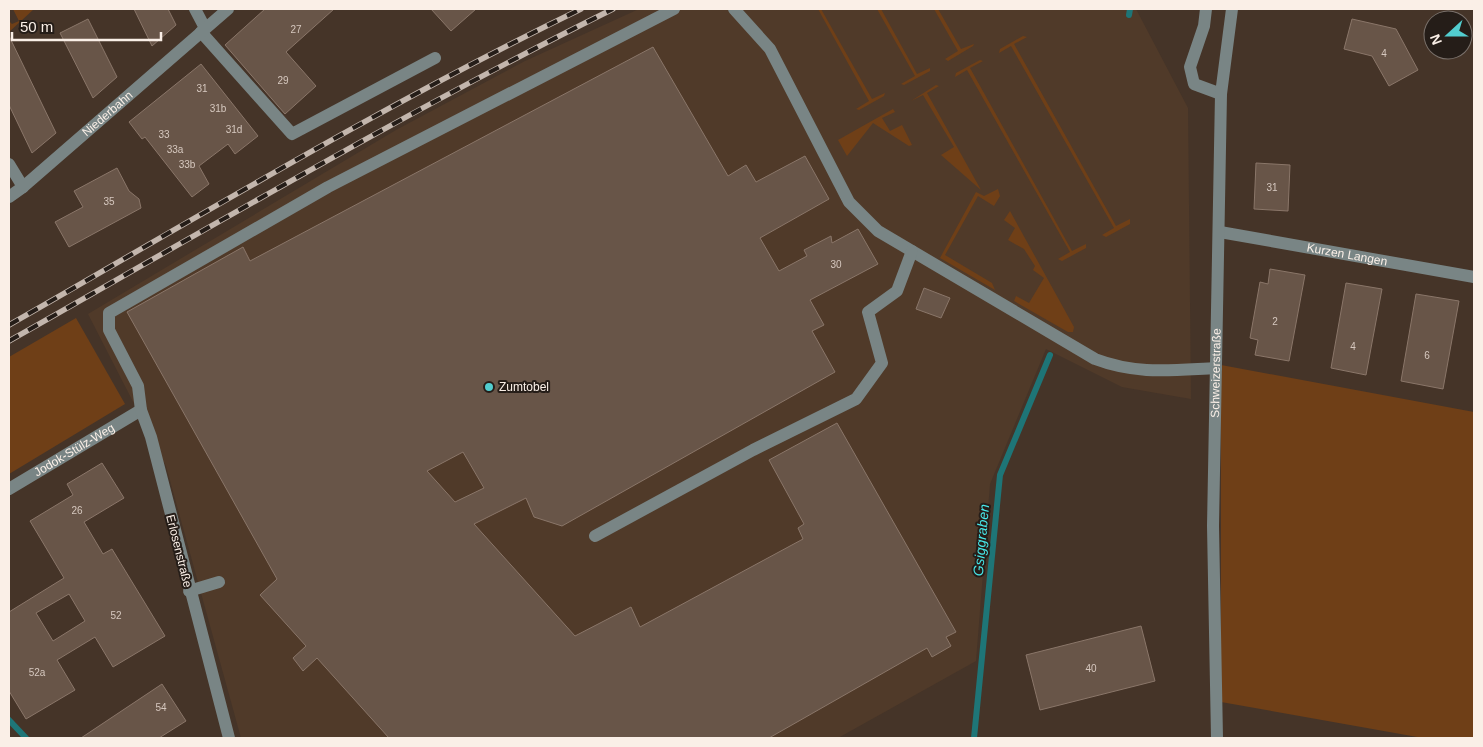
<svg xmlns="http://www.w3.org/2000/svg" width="1483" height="747" font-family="Helvetica,sans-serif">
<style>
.built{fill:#503a29}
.green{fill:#6f3f17}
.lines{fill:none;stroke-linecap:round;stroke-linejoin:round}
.stream{stroke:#1e7577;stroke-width:6}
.building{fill:#685548;stroke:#8a7669;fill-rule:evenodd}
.minor{stroke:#798585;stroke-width:12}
.rail-casing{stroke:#c3b6ad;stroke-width:5.5}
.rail{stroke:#251d18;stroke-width:4;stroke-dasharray:11;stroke-linecap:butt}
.poi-dot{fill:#52cdcf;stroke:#251d18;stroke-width:2}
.labels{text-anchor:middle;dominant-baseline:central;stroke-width:4;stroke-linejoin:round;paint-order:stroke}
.number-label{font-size:10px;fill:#d6c8bf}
.street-label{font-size:12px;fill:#faefe7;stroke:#251d18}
.poi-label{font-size:12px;fill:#faefe7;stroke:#251d18;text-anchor:start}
.water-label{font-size:14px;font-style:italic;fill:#47e7e9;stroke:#251d18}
</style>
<rect width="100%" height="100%" fill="#453428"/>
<polygon class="built" points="639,9 1136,9 1188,108 1191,399 1122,387 1046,349 990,484 976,661 838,738 241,738 166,466 88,314 396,130 525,61"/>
<g class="green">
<polygon points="13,9 34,9 9,32 9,21 12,24 19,21"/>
<polygon points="818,9 821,9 872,99 885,93 884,96 859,110 856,109 869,101"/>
<polygon points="877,9 881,9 917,74 930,68 930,71 904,85 901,84 915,76"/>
<polygon points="934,9 938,9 961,49 974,44 973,46 948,61 945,59 958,51"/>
<polygon points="1023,36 1027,37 1014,44 1116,226 1130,219 1130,224 1106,237 1102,235 1114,228 1011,46 999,53 1000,49"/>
<polygon points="980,60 983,61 970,68 1072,251 1086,244 1086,248 1062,261 1058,259 1070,252 967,70 955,77 956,73"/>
<polygon points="936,85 939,86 927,93 981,190 941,155 954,147 923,95 911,101"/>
<polygon points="893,109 895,112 882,118 890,131 902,125 912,145 909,146 873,123 847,156 838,140"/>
<polygon points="998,189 1000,196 994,206 978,196 945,255 992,283 995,290 940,258 976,192 984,196"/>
<polygon points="1010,211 1074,327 1073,332 1068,332 1014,301 1016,296 1029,303 1044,278 1033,270 1035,266 1024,249 1008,240 1015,228 1004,220"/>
<polygon points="76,318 125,404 9,474 9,357"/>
<polygon points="1221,365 1474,412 1474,738 1423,738 1221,702"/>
</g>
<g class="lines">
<g class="stream">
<polyline points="1129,15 1130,9"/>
<polyline points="9,720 26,738"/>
<polyline points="974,738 1000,475 1050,355"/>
</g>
</g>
<g class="building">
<polygon points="134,9 168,9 176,25 152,46"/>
<polygon points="265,9 334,9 286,52 316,86 285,114 225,45"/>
<polygon points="431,9 476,9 451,31"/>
<polygon points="88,19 117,77 93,98 60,33"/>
<polygon points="1352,19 1396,29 1418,70 1389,86 1372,56 1344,49"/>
<polygon points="9,36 56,133 32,153 9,105"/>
<path d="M653,47l75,129 18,-11 10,17 49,-26 24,43 -69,39 19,33 28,-15 -3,-6 27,-14 1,7 26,-14 20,35 -68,36 14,25 -12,6 23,41 -273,154 -28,-9 -8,-19 -52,26 101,112 56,-29 9,20 163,-88 -5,-11 6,-4 -35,-64 68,-37 119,209 -10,5 5,9 -19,11 -5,-9 -158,90h-380l-72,-80 -14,13 -10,-13 13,-12 -46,-51 17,-16 -150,-267 116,-65 7,14zM463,452l21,36 -29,14 -28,-31z"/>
<polygon points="201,64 258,136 235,154 228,144 199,166 209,184 192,197 145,137 142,139 129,122"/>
<polygon points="1256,163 1290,165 1288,211 1254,209"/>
<polygon points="117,168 129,191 139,199 141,208 69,247 55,222 83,207 74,191"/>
<polygon points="1270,269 1305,275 1289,361 1255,355 1258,340 1250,338 1260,282 1268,284"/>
<polygon points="1346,283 1382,289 1366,375 1331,368"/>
<polygon points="924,288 950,298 941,318 916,309"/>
<polygon points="1416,294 1459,301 1443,389 1401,381"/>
<path d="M102,463l22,35 -40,24 19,32 9,-5 53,87 -52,31 -18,-30 -38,23 18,30 -49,29 -17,-28v-79l55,-34 -34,-57 43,-26 -6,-11zM69,594l16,27 -32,20 -17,-28z"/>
<polygon points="1141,626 1155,681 1040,710 1026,655"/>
<polygon points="162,684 186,721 159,738 81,738"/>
</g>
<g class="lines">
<g class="minor">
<polyline points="195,9 205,28"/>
<path d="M734,9l36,40 79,153 29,29 217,128c42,16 77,11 121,9"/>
<polyline points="1206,9 1204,26 1190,67 1194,84 1221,94"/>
<polyline points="201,32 292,134 435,58"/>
<polyline points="9,164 23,187"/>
<path id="s1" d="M9,197l14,-10 205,-178"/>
<path id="s2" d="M1220,232l254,45"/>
<path id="s3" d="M9,489l132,-79"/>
<polyline points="595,536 753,450 856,399 882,363 868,312 897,291 912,251"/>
<polyline points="189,591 219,582"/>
<polyline points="229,738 151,437 141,410 138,386 109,330 109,313 328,187 674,9"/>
<path id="s4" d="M1217,738l-4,-212 8,-432 11,-85"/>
</g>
<g class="rail-casing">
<g id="rail">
<path d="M9,325c189,-108 376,-221 572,-316"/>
<path d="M9,341c200,-113 398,-230 604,-332"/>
</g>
</g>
<use href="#rail" class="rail"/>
</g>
<circle class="poi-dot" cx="489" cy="387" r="5"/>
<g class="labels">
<g class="number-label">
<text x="296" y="29">27</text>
<text x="1384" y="53">4</text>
<text x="283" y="80">29</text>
<text x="202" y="88">31</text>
<text x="218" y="108">31b</text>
<text x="234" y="129">31d</text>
<text x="164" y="134">33</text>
<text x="175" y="149">33a</text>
<text x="187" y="164">33b</text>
<text x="1272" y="187">31</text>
<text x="109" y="201">35</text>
<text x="836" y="264">30</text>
<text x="1275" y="321">2</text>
<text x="1353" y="346">4</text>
<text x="1427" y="355">6</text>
<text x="77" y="510">26</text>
<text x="116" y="615">52</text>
<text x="1091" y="668">40</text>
<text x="37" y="672">52a</text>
<text x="161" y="707">54</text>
</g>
<g class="street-label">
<text stroke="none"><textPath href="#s1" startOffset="129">Niederbahn</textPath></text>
<text stroke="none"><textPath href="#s2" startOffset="129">Kurzen Langen</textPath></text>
<text stroke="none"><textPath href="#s4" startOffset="365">Schweizerstraße</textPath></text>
<text stroke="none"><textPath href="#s3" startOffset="76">Jodok-Stülz-Weg</textPath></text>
<text transform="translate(179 551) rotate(76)">Erlosenstraße</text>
</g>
<g class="poi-label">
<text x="499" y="387">Zumtobel</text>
</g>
<g class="water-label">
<text transform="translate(981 540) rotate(-85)">Gsiggraben</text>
</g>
</g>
<rect width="1483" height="747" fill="none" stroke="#faefe7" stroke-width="20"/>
<g transform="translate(1448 35) rotate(249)"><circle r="24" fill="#251d18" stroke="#7a716b"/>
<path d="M0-4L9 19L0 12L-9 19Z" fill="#52cdcf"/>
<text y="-8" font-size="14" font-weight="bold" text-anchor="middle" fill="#faefe7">N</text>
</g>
<path d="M12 32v8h149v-8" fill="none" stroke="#faefe7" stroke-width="2.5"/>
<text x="20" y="32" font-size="15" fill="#faefe7" stroke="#251d18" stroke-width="4" paint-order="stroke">50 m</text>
</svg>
